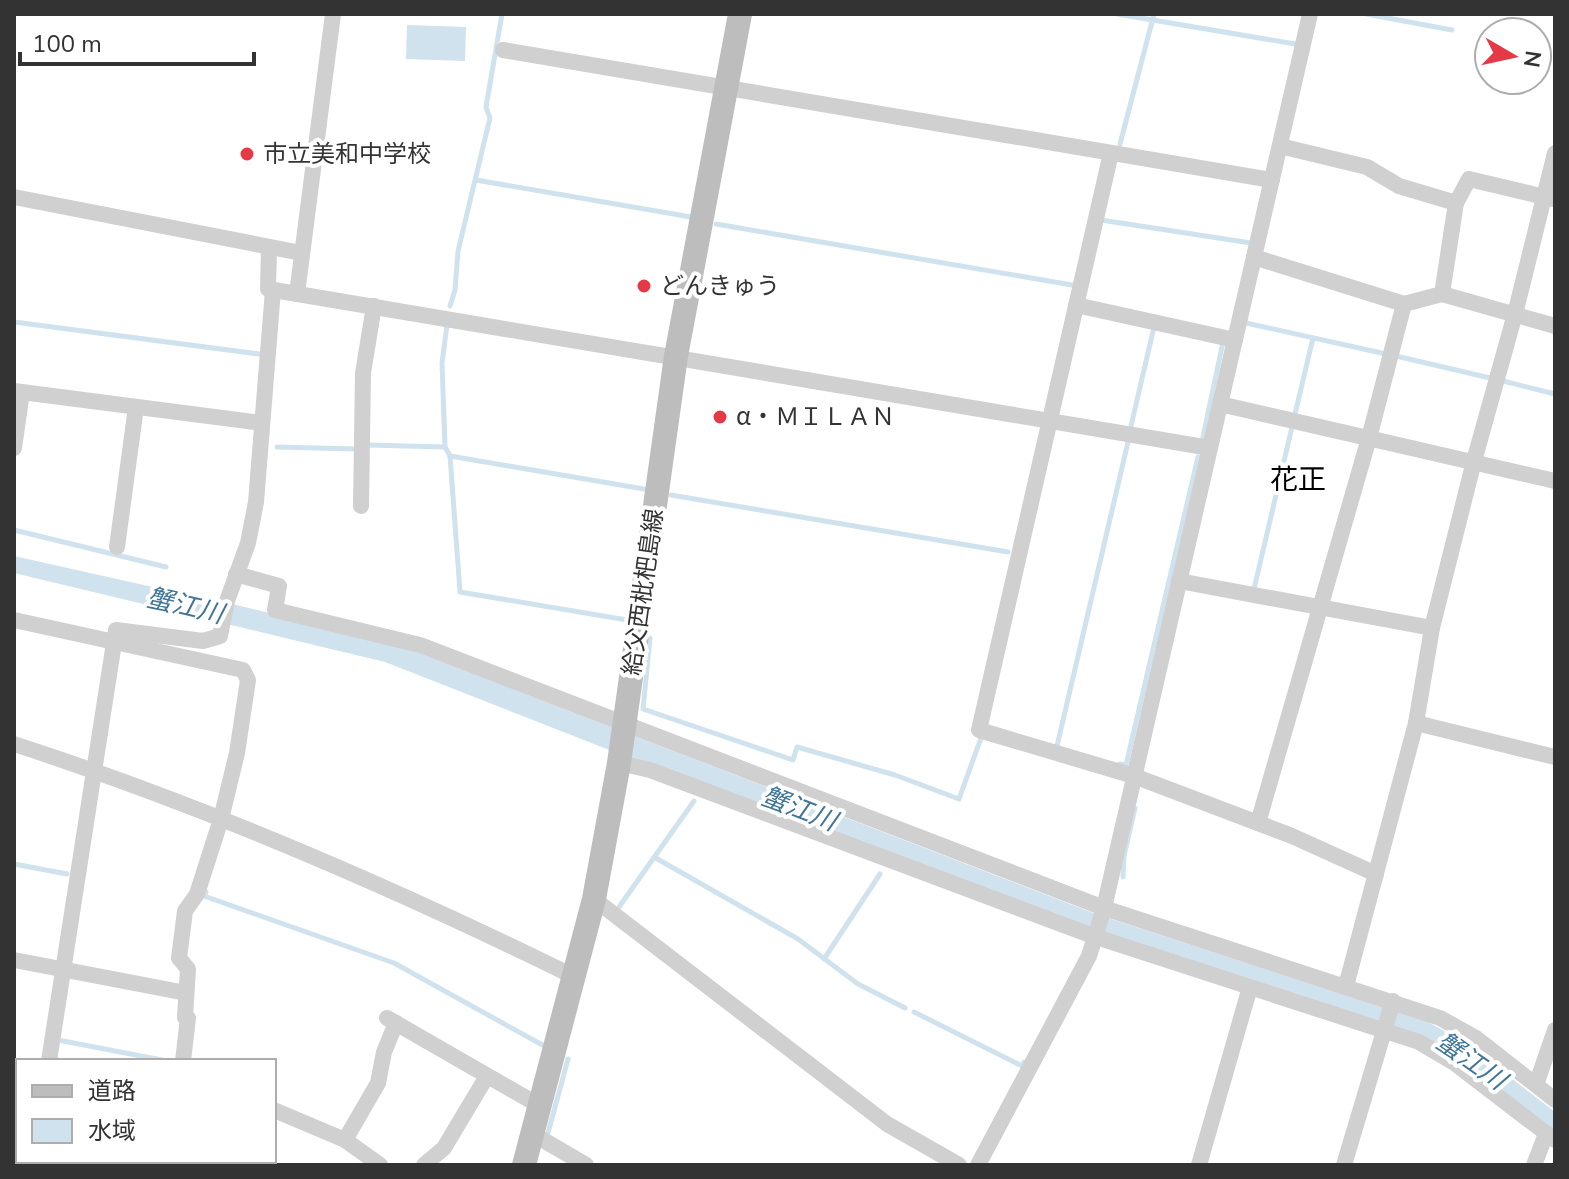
<svg xmlns="http://www.w3.org/2000/svg" width="1569" height="1179" font-family="'Nunito Sans','Noto Sans JP',sans-serif">
<style>
.water{fill:#cfe2ee}
.lines{fill:none;stroke-linecap:round;stroke-linejoin:round}
.stream{stroke:#cfe2ee;stroke-width:5}
.minor{stroke:#d0d0d0;stroke-width:16}
.secondary{stroke:#bdbdbd;stroke-width:24}
.poi-dot{fill:#e63946;stroke:#fff;stroke-width:3}
.labels{text-anchor:middle;dominant-baseline:central;stroke-width:8;stroke-linejoin:round;paint-order:stroke}
.poi-label{font-size:24px;fill:#333;stroke:#fff;text-anchor:start}
.street-label{font-size:24px;fill:#333;stroke:#fff}
.water-label{font-size:26px;font-style:italic;fill:#3f7597;stroke:#fff}
.quarter-label{font-size:28px;fill:#000;stroke:#fff}
</style>
<rect width="100%" height="100%" fill="#fff"/>
<g class="water">
<polygon points="407,25 466,27 465,61 406,59"/>
<polygon points="14,556 166,590 183,592 376,639 419,653 1096,914 1428,1022 1466,1043 1555,1112 1555,1132 1456,1058 1101,934 617,753 385,662 14,573"/>
</g>
<g class="lines">
<g class="stream">
<polyline points="1117,14 1295,44"/>
<polyline points="1366,14 1452,30"/>
<polyline points="1120,144 1154,14"/>
<polyline points="476,180 691,217"/>
<polyline points="1101,220 1251,243"/>
<polyline points="716,224 1072,285"/>
<polyline points="450,306 455,290 458,251 490,118 486,107 502,14"/>
<polyline points="14,322 259,354"/>
<polyline points="1246,323 1386,354"/>
<polyline points="1395,359 1396,356 1490,378"/>
<polyline points="1503,381 1555,394"/>
<polyline points="1295,414 1313,338"/>
<polyline points="1131,426 1154,327"/>
<polyline points="1203,437 1223,342"/>
<polyline points="368,445 445,447 450,456 644,489"/>
<polyline points="277,447 356,449"/>
<polyline points="445,447 442,363 447,325"/>
<polyline points="450,456 460,592 627,620"/>
<polyline points="671,495 1008,552"/>
<polyline points="14,530 166,567"/>
<polyline points="1254,589 1292,427"/>
<polyline points="650,638 643,709 793,760 797,747 895,775 959,799 981,738"/>
<polyline points="1057,746 1128,442"/>
<polyline points="1120,764 1126,765 1198,457"/>
<polyline points="654,857 798,939 858,984 905,1008"/>
<polyline points="14,864 67,874"/>
<polyline points="1123,877 1124,856 1135,808"/>
<polyline points="206,892 204,896 394,963 546,1047"/>
<polyline points="619,907 694,801"/>
<polyline points="824,959 880,874"/>
<polyline points="914,1012 1022,1066 1024,1062"/>
<polyline points="58,1040 167,1061"/>
<polyline points="548,1133 568,1059"/>
</g>
<g class="minor">
<polyline points="503,50 1272,180"/>
<polyline points="1280,146 1367,167 1399,186 1456,203"/>
<polyline points="1111,153 979,730 1134,776 1292,836 1376,874"/>
<polyline points="14,197 301,253"/>
<polyline points="269,247 268,289 1210,448"/>
<polyline points="1254,257 1404,304 1442,294 1555,326"/>
<polyline points="297,294 333,14"/>
<polyline points="1442,294 1456,203 1469,179 1553,199"/>
<polyline points="1076,305 1235,340"/>
<polyline points="14,391 262,423"/>
<polyline points="1220,404 1555,481"/>
<polyline points="14,448 22,392"/>
<polyline points="361,506 363,373 374,306"/>
<polyline points="117,547 136,407"/>
<polyline points="236,574 279,586 275,610 420,645 1104,908 1440,1018 1476,1038 1555,1100"/>
<polyline points="1179,581 1432,628"/>
<polyline points="14,620 243,670 248,680 237,753 221,819 197,894 185,911 179,958 188,969 185,1017 188,1018 183,1061"/>
<polyline points="1416,723 1555,757"/>
<path d="M14,744c192,62 380,144 561,233"/>
<polyline points="619,763 650,770 1093,936 1250,987"/>
<polyline points="1258,823 1369,438 1404,304"/>
<polyline points="594,899 887,1124 959,1165"/>
<polyline points="14,960 186,993"/>
<polyline points="1346,986 1416,723 1432,628 1474,461 1515,314 1555,153"/>
<polyline points="387,1018 540,1106"/>
<polyline points="49,1061 116,630 203,641 220,636 227,601 248,543 256,502 273,290"/>
<polyline points="1536,1085 1555,1030"/>
<polyline points="274,1110 345,1140 380,1165"/>
<polyline points="14,1121 18,1121"/>
<polyline points="533,1134 586,1165"/>
<polyline points="345,1140 378,1083 384,1052 396,1023"/>
<polyline points="150,1161 154,1165"/>
<polyline points="243,1165 246,1161"/>
<polyline points="424,1165 444,1148 487,1076"/>
<polyline points="978,1165 1089,956 1104,908 1310,14"/>
<polyline points="1199,1165 1250,987 1419,1042 1453,1062 1555,1140"/>
<polyline points="1344,1165 1393,1001"/>
<polyline points="1534,1165 1546,1134"/>
</g>
<polyline class="secondary" points="524,1165 594,899 619,763 676,356 740,14"/>
</g>
<g class="poi-dot">
<circle cx="247" cy="154" r="8"/>
<circle cx="644" cy="286" r="8"/>
<circle cx="720" cy="417" r="8"/>
</g>
<g class="labels">
<g class="poi-label">
<text x="263" y="154">市立美和中学校</text>
<text x="660" y="286">どんきゅう</text>
<text x="736" y="417">α・ＭＩＬＡＮ</text>
</g>
<g class="street-label">
<text transform="translate(643 592) rotate(-82)">給父西枇杷島線</text>
</g>
<g class="water-label">
<text transform="translate(185 606) rotate(13)">蟹江川</text>
<text transform="translate(799 809) rotate(21)">蟹江川</text>
<text transform="translate(1471 1061) rotate(35)">蟹江川</text>
</g>
<g class="quarter-label">
<text x="1298" y="480">花正</text>
</g>
</g>
<rect width="1569" height="1179" fill="none" stroke="#333333" stroke-width="32"/>
<rect x="16" y="1059" width="260" height="104" fill="#ffffff" stroke="#adadad" stroke-width="2"/>
<rect x="32" y="1085" width="40" height="12" fill="#bdbdbd" stroke="#adadad" stroke-width="2"/>
<text x="88" y="1099" font-size="24" fill="#333333">道路</text>
<rect x="32" y="1119" width="40" height="24" fill="#cfe2ee" stroke="#adadad" stroke-width="2"/>
<text x="88" y="1139" font-size="24" fill="#333333">水域</text>
<g transform="translate(1513 56) rotate(99)"><circle r="38" fill="#ffffff" stroke="#adadad" stroke-width="2"/>
<path d="M0-6L14 30L0 20L-14 30Z" fill="#e63946"/>
<text y="-12" font-size="22" font-weight="bold" text-anchor="middle" fill="#333333">N</text>
</g>
<path d="M20 52v12h234v-12" fill="none" stroke="#333333" stroke-width="4"/>
<text x="32" y="52" font-size="24" fill="#333333" stroke="#ffffff" stroke-width="6" paint-order="stroke">100 m</text>
</svg>
